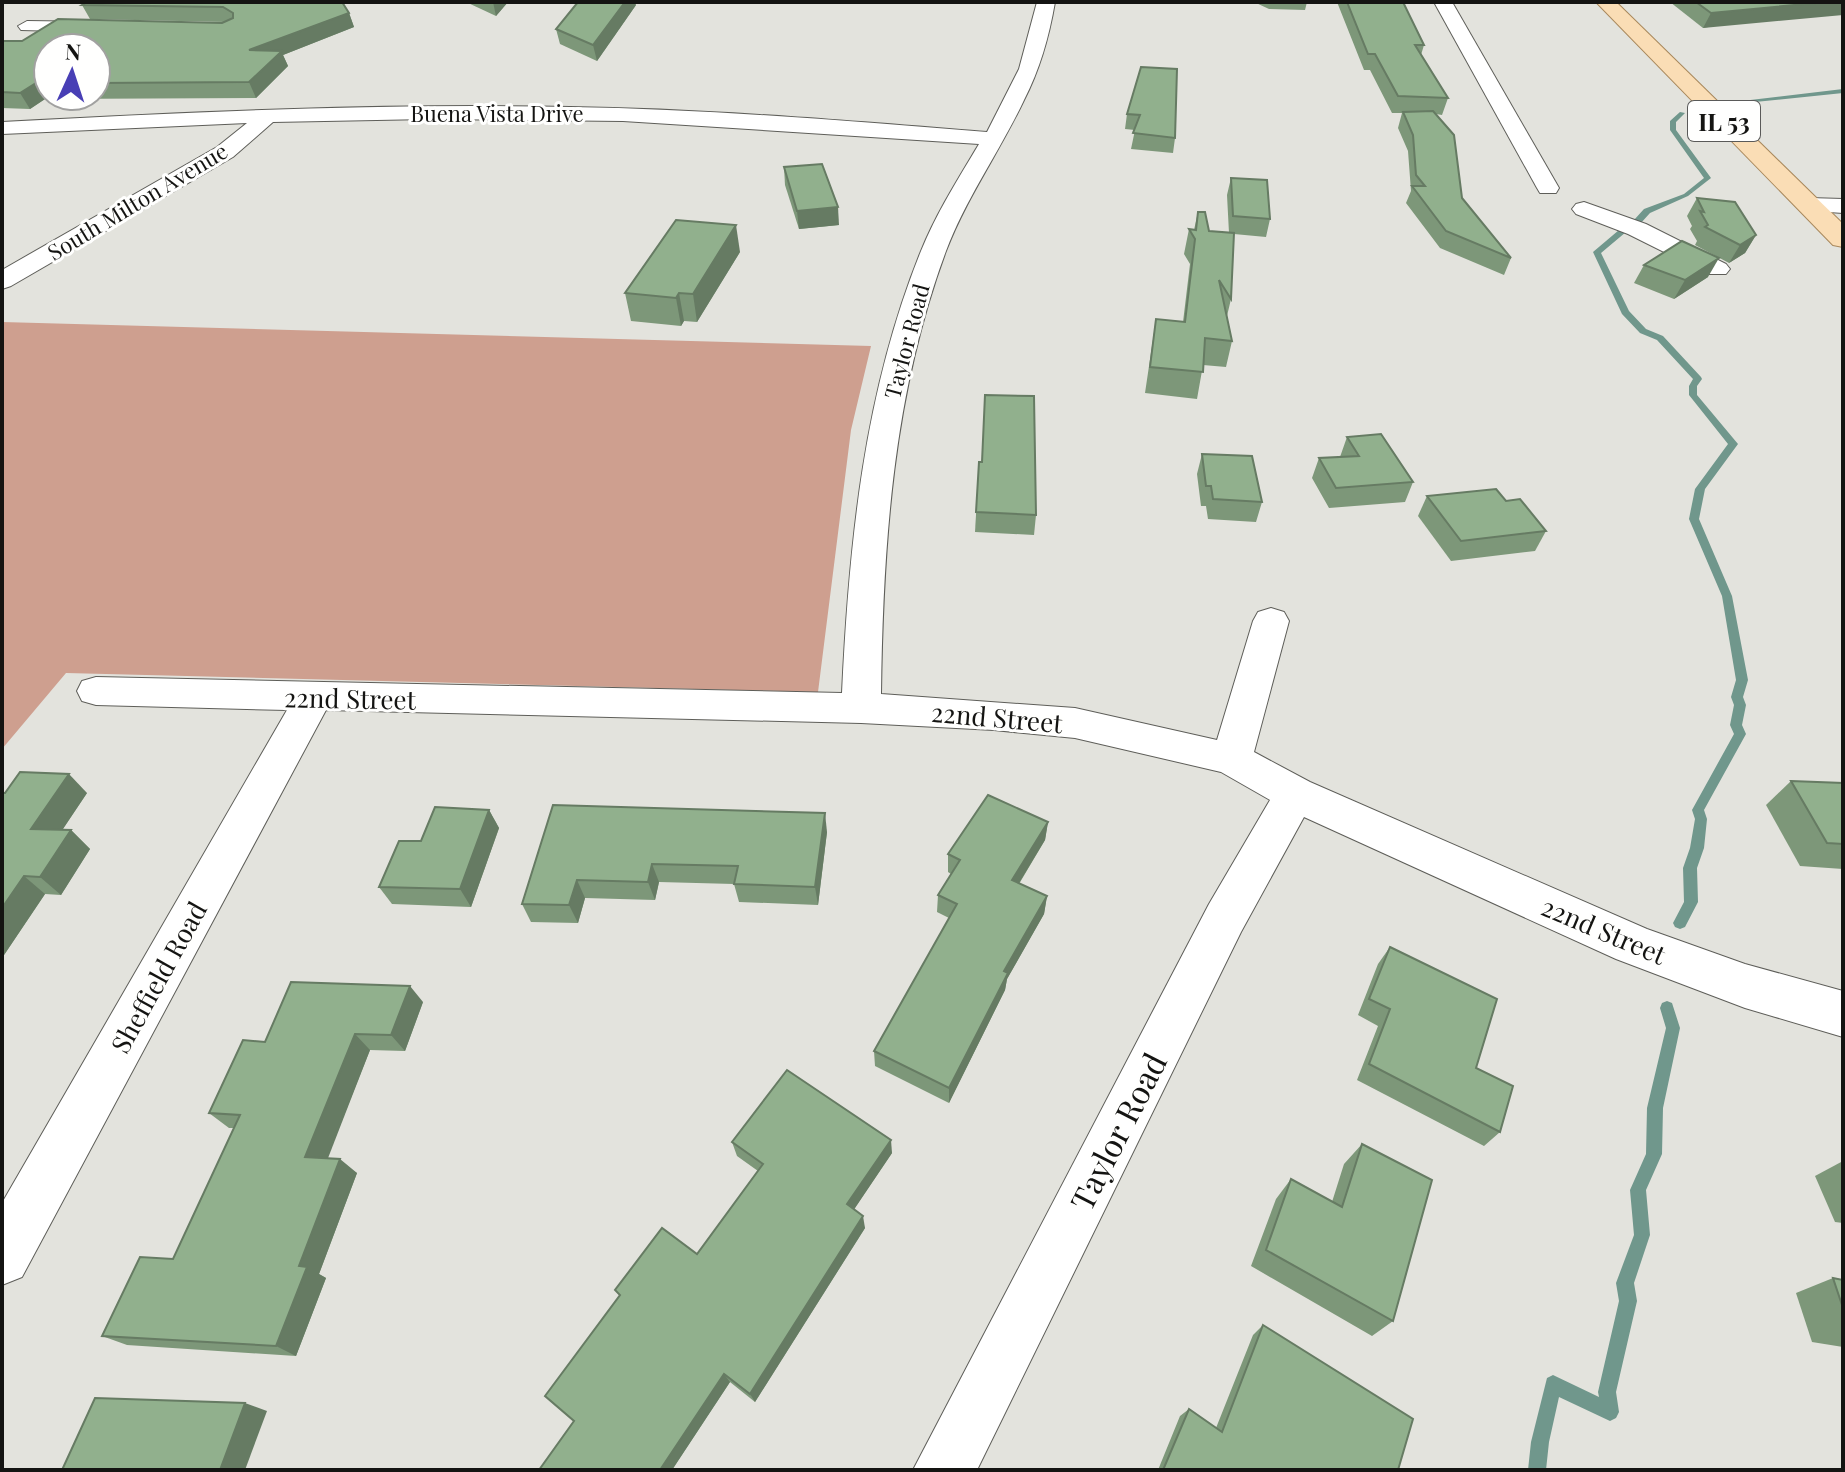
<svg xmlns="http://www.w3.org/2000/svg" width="1845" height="1472" font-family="'Playfair Display',serif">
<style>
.forest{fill:#ce9f8f}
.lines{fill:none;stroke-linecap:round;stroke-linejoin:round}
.stream{fill:#70978c;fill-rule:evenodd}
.minor-casing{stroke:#5e5e59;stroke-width:2}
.major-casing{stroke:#a8885c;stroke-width:2}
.minor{fill:#fff;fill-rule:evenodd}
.major{fill:#faddb5;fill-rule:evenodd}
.wall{fill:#7d9779;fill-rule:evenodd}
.shaded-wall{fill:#667b63}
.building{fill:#91b08d;stroke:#667b63;stroke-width:2}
.labels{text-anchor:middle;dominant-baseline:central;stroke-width:6;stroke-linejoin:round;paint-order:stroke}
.far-street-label{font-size:22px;fill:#141412;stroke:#fffffe}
.shield{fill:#fffffe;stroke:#5a5a59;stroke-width:2}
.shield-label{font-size:24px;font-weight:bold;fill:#141412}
.street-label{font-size:26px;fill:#141412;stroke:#fffffe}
.near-street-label{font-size:32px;fill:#141412;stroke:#fffffe}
</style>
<rect width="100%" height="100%" fill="#e3e3dd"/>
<polygon class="forest" points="2,322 871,346 851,430 818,692 66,673 2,749"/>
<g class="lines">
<g class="stream">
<polygon points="1843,89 1843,93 1745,103 1742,101"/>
<polygon points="1680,112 1685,113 1676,122 1676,130 1711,178 1688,196 1650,213 1640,224 1634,224 1634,220 1644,209 1684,194 1704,178 1670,130 1670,121"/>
<polygon points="1619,230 1626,232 1601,253 1629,311 1646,329 1663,336 1701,377 1702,379 1697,386 1697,395 1738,444 1705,489 1699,519 1732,596 1748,680 1743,697 1746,705 1742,725 1746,734 1704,810 1707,819 1704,848 1697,868 1698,902 1685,927 1680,929 1675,927 1673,923 1684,902 1683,868 1690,848 1695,819 1692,810 1734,734 1730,725 1734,705 1731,697 1736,680 1722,596 1689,519 1695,489 1728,444 1689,395 1689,386 1693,379 1657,340 1640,333 1622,314 1593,252"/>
<polygon points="1667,1001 1672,1003 1680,1028 1663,1108 1662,1154 1646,1190 1650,1235 1634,1283 1637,1301 1616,1392 1619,1412 1616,1418 1610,1421 1559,1397 1549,1442 1546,1470 1528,1470 1531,1442 1547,1378 1553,1375 1599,1397 1598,1392 1619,1301 1616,1283 1634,1235 1630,1190 1646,1154 1647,1108 1666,1028 1660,1008 1662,1003"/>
</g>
<g class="minor-casing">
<g id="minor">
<path d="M1037,2h18c-6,35 -15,67 -31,98 -24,51 -58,98 -78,151 -53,142 -63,293 -65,443l194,14 142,32 36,-119 5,-9 13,-4 13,4 5,9 -35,131 56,30 337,147 98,35 98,27v46l-98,-29 -129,-49 -312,-142 -63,115 -264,538h-64l296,-566 61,-104 -49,-28 -146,-34 -81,-8 -133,-7 -535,-13 -304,567 -20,8v-82l285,-493 -191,-5 -14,-4 -5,-10 5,-10 14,-4 746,16c7,-150 22,-301 79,-442 15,-37 37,-72 58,-107l-356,-23 -195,-2 -155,3 -40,35 -222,129 -9,3v-19l215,-123 30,-24 -245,11v-12c189,-10 379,-19 568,-15 139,2 278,14 417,25l32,-63z"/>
<polygon points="1434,2 1452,2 1559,188 1556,193 1540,193 1537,188"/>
<polygon points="27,21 99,22 108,27 99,32 21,30 18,26"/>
<polygon points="1809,198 1843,199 1843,213 1801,210 1797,205 1801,200"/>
<polygon points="1584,202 1646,224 1726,264 1730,269 1726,274 1708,274 1628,234 1576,214 1572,209 1576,204"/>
</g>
</g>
<g class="major-casing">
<polygon id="major" points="1596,2 1616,2 1843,224 1843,247 1833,245"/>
</g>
<use href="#minor" class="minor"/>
<use href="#major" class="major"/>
</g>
<g class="wall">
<path d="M87,2l262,11 5,14 -71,28 5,11 -32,32 -211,1 -15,10 -28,-1v-66l223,-20 -135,-3 -8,-14zM48,48h48v48h-48z"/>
<polygon points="466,2 508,2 496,16"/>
<polygon points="1254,2 1307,2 1305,10 1269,9"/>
<polygon points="1337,2 1403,2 1424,45 1421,55 1448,98 1442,115 1436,114 1462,198 1511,258 1504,275 1440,248 1406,203 1411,191 1408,151 1398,128 1402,113 1392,113 1370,70 1364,70"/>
<polygon points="1670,2 1843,2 1703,28"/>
<polygon points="636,5 597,61 560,44 556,29"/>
<polygon points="1141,67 1175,138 1173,153 1131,149 1135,130 1125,129 1127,114"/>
<polygon points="784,167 839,225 799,229 785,185"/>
<polygon points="1231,178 1270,219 1266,237 1234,234 1231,299 1227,316 1232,341 1226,367 1203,365 1197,399 1145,393 1156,319 1183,322 1190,264 1184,254 1189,229 1194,230 1198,212 1209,231 1229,233 1227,195"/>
<polygon points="1697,198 1756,235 1745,253 1729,263 1695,245 1697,241 1690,229 1692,226 1687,216"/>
<polygon points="740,252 697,322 684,321 681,326 631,321 625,293"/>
<polygon points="1644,265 1708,277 1674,299 1634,283"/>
<polygon points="1347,437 1413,482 1405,502 1329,508 1312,478 1319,458 1340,457"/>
<polygon points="1202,454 1262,502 1256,522 1208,519 1206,506 1201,506 1197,474"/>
<polygon points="979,462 1036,515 1034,535 975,532"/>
<polygon points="1427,496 1506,501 1546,531 1535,551 1451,561 1418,516"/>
<polygon points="1791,781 1843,783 1843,869 1800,866 1766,805"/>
<polygon points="2,793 87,793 62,830 71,830 90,849 61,895 45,894 2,958"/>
<polygon points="553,805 827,832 818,905 739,902 734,884 659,882 655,900 585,898 578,923 531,922 522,904"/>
<polygon points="489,810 499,828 471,907 392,904 379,887 421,841"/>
<polygon points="1048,822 1045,840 1019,884 1047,896 1044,914 1007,979 1005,990 949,1103 875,1066 874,1051 949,918 937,912 938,895 951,874 948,872 948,854"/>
<polygon points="1390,947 1476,1068 1500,1132 1484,1146 1357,1080 1378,1026 1358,1015 1378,964"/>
<polygon points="423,1002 405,1051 370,1050 327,1158 357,1173 319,1274 326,1278 296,1356 127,1345 102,1336 173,1259 234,1128 229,1128 209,1113 265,1042"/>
<polygon points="732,1142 892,1153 854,1209 865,1228 755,1402 730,1382 672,1470 539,1470 574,1421 620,1296 615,1290 697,1254 758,1171 737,1156"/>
<polygon points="1362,1144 1393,1321 1372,1336 1251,1266 1276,1199 1291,1179 1332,1202 1344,1164"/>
<polygon points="1843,1161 1843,1223 1835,1222 1815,1176"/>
<polygon points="1833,1278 1843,1280 1843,1347 1812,1342 1796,1293"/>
<polygon points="1263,1325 1398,1470 1158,1470 1180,1416 1189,1409 1216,1428 1253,1335"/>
</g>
<g class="shaded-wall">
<polygon points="493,2 508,2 496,16"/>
<polygon points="625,2 635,2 636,5 597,61 593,45"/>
<polygon points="1826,2 1843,2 1843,15 1703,28 1711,13"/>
<polygon points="349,13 354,27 283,55 288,66 256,98 249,82 249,50"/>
<polygon points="36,83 45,99 30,109 20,93"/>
<polygon points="838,207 839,225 799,229 797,211"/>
<polygon points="736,225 740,252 697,322 693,294"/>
<polygon points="1756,235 1745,253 1729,263 1740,245"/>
<polygon points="1719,258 1708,277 1674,299 1685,280"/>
<polygon points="679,293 684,321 681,326 676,298"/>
<polygon points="69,774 87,793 51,847 31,829"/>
<polygon points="489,810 499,828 471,907 460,889"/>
<polygon points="825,813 827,832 818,905 815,887"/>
<polygon points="1048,822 1045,840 1010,898 1012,880"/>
<polygon points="71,830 90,849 61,895 40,877"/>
<polygon points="652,864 659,882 655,900 648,882"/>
<polygon points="24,876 45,894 2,958 2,908"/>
<polygon points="577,880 585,898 578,923 569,905"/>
<polygon points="1047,896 1044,914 1007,979 1005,990 949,1103 949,1088 1004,971"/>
<polygon points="410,986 423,1002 405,1051 391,1035"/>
<polygon points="355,1034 370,1050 323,1171 305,1157"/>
<polygon points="891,1140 892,1153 849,1217 847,1204"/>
<polygon points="340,1159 357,1173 319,1274 326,1278 296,1356 276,1346 299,1266"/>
<polygon points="863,1216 865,1228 755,1402 750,1394"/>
<polygon points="724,1374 730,1382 672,1470 660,1470"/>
<polygon points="245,1403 267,1411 245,1470 220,1470"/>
</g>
<g class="building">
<polygon points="87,2 342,2 349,13 249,50 282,51 249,82 96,83 96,48 48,48 48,83 36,83 20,93 2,92 2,42 4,41 22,41 58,19 222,23 233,18 233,13 223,7 82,5"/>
<polygon points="578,2 625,2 593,45 556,29"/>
<polygon points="1347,2 1403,2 1424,45 1415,45 1448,98 1398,96 1375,54 1368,54"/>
<polygon points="1696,2 1826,2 1711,13"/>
<polygon points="1141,67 1177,69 1175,138 1133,133 1140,115 1127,114"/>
<polygon points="1433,111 1454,135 1462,198 1511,258 1446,231 1412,186 1425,186 1416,175 1413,135 1403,112"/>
<polygon points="822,164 838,207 797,211 784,167"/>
<polygon points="1231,178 1267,180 1270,219 1233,216"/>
<polygon points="1697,198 1735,202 1756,235 1740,245 1705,227 1708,225 1700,211 1704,212"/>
<polygon points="1198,212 1205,212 1209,231 1234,233 1231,299 1219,280 1232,341 1205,338 1203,372 1150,367 1156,319 1185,322 1195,239 1189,229 1196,230"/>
<polygon points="676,220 736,225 693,294 679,293 676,298 625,293"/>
<polygon points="1682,241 1719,258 1685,280 1644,265"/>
<polygon points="985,395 1034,396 1036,515 976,512 979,462 982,462"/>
<polygon points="1381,434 1413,482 1336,488 1319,458 1359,456 1347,437"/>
<polygon points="1202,454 1252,456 1262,502 1213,499 1211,486 1206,486"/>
<polygon points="1496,489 1506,501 1520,499 1546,531 1461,541 1427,496"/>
<polygon points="20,772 69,774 31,829 71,830 40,877 24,876 2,908 2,793 5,793"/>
<polygon points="1791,781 1843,783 1843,844 1827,843"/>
<polygon points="988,795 1048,822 1012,880 1047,896 1004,971 1008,973 949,1088 874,1051 957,904 938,895 960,860 948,854"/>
<polygon points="553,805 825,813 815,887 734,884 738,866 652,864 648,882 577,880 569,905 522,904"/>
<polygon points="435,807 489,810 460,889 379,887 399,841 421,841"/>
<polygon points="1390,947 1497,999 1476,1068 1513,1086 1500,1132 1369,1064 1390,1009 1369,999"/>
<polygon points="291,982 410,986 391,1035 355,1034 305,1157 340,1159 299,1266 307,1267 276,1346 102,1336 140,1257 173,1259 240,1115 209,1113 243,1040 265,1042"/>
<polygon points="787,1070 891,1140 847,1204 863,1216 750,1394 724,1374 660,1470 539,1470 574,1421 545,1396 620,1295 615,1290 662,1228 697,1254 763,1164 732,1142"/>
<polygon points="1362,1144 1432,1180 1393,1321 1266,1250 1291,1179 1342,1207"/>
<polygon points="1833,1278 1843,1280 1843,1308"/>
<polygon points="1263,1325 1413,1419 1398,1470 1163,1470 1189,1409 1222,1432"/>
<polygon points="95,1398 245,1403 220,1470 62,1470"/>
</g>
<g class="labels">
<g class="far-street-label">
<text x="497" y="113">Buena Vista Drive</text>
<text transform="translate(137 201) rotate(-31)">South Milton Avenue</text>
<text transform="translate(906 341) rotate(-75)">Taylor Road</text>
</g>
<rect class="shield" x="1688" y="101" width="72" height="40" rx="6"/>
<g class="shield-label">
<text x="1724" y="121">IL 53</text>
</g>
<g class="street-label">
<text transform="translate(350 698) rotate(1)">22nd Street</text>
<text transform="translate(997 717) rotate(5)">22nd Street</text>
<text transform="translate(1604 930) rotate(23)">22nd Street</text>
<text transform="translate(158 977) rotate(-61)">Sheffield Road</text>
</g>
<g class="near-street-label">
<text transform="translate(1117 1131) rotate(-63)">Taylor Road</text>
</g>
</g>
<rect width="1845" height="1472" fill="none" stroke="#141412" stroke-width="8"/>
<g transform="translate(72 72) rotate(3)"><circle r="38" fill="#fffffe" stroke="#a1a1a0" stroke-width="2"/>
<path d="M0-6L14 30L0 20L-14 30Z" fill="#483fb5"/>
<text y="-12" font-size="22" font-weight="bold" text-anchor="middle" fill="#141412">N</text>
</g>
</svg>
